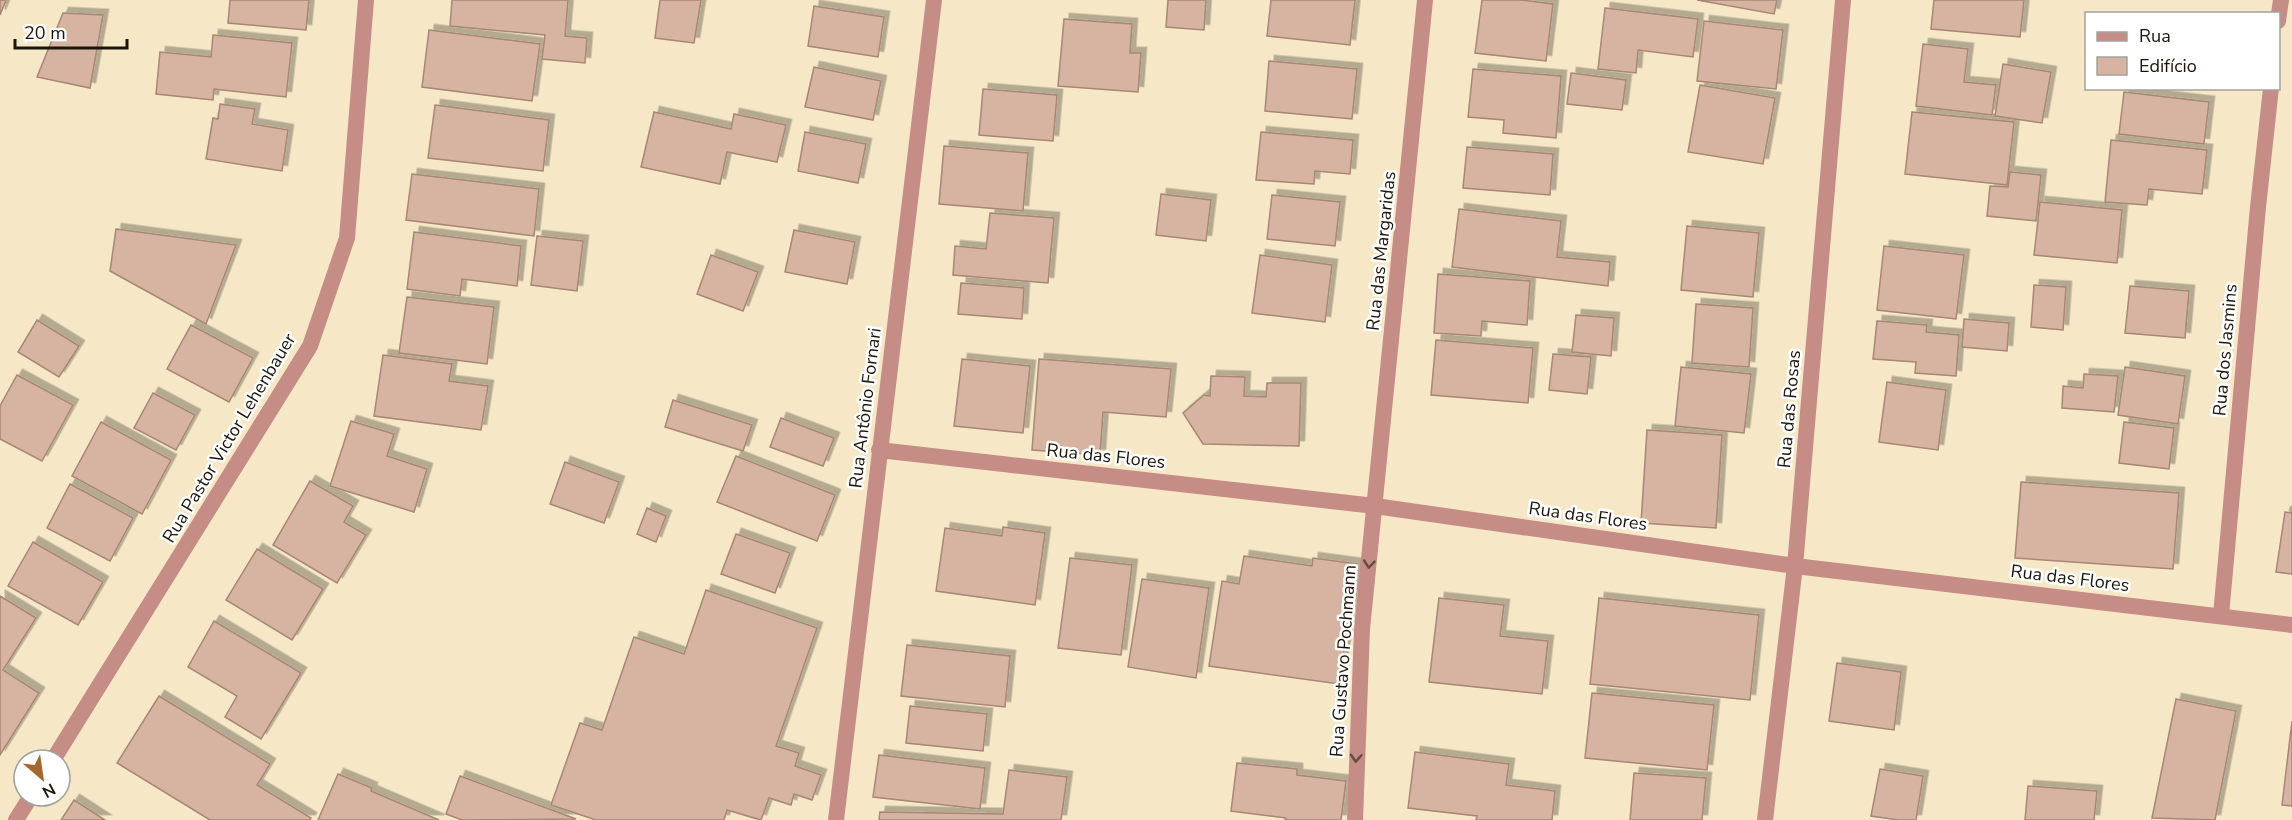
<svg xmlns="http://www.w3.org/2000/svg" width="2292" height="820" font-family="'Nunito Sans',sans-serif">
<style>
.building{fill:#d6b4a1;stroke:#a78774;stroke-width:1.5;filter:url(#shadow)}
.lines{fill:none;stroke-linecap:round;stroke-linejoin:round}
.minor{stroke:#c58d85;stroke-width:16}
.oneway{stroke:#664b40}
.labels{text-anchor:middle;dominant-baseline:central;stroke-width:5;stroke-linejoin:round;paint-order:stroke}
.street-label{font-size:18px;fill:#191508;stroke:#fff}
</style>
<defs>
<filter id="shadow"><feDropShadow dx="5.5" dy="-5.5" stdDeviation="0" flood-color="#0004"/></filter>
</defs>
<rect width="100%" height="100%" fill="#f6e8c6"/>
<g class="building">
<polygon points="0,0 6,0 0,15"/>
<polygon points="230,0 309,0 306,30 228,23"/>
<polygon points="452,0 568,0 565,36 587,38 585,63 542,59 545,35 450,26"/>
<polygon points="660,0 701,0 694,43 655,38"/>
<polygon points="1168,0 1206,0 1204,30 1166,27"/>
<polygon points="1271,0 1355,0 1350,45 1267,36"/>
<polygon points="1482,0 1521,0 1553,4 1546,61 1475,53"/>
<polygon points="1697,0 1777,0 1774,14"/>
<polygon points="1934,0 2024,0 2020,37 1931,29"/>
<polygon points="814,6 884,17 878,57 808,46"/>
<polygon points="1605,8 1698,19 1693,57 1638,50 1636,73 1598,69"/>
<polygon points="63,13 103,15 90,88 37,77"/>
<polygon points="1064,19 1132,24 1130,53 1141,53 1138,92 1058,86"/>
<polygon points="1704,21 1783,30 1776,89 1697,81"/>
<polygon points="429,30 540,44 532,101 422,87"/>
<polygon points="213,35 292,43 286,97 214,89 213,100 156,94 160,52 211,57"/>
<polygon points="1923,44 1968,49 1964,82 1996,85 1992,115 1916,106"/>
<polygon points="1269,61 1357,69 1352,119 1265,111"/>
<polygon points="2003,64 2051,72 2042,123 1995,116"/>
<polygon points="814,67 881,81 873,120 805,107"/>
<polygon points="1473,69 1561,76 1556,138 1503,133 1504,120 1468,117"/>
<polygon points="1571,73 1626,80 1622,110 1567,104"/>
<polygon points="1700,85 1775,98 1763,164 1688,152"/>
<polygon points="983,89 1057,95 1053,141 979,135"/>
<polygon points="2124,92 2209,102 2204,144 2119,134"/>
<polygon points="220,104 255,109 252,124 288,130 282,171 206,159 213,118 218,119"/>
<polygon points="435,105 549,120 543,171 428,158"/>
<polygon points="654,112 731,129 734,114 786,125 777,162 727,152 720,184 641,167"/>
<polygon points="1912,112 2014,122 2007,185 1905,174"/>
<polygon points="805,132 866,144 858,183 798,171"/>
<polygon points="1261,132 1353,140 1350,174 1315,171 1314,184 1256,180"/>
<polygon points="2111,140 2207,150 2202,194 2149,189 2147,205 2105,202"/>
<polygon points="944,146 1028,153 1023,211 939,204"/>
<polygon points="1467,147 1553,154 1550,195 1463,188"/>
<polygon points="2010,172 2041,175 2036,221 1987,216 1990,186 2008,187"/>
<polygon points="412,174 539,189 534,236 406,220"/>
<polygon points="1161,194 1211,200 1206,241 1156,235"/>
<polygon points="1272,195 1340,202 1335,246 1267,239"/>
<polygon points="2040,202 2122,210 2117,263 2034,255"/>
<polygon points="1459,209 1561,221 1557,257 1610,262 1608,286 1452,267"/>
<polygon points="990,213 1054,218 1048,283 953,275 955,246 986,249"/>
<polygon points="1687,226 1759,233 1753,297 1681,290"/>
<polygon points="116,229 236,245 206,324 110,271"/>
<polygon points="794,230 855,242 847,284 785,272"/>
<polygon points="414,232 521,246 517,286 462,279 460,296 407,289"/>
<polygon points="537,236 583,241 577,291 531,285"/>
<polygon points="1884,246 1964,255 1956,319 1877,310"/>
<polygon points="711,255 758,272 743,311 697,294"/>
<polygon points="1260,255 1332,265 1325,322 1252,313"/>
<polygon points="1438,274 1530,281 1527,325 1482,321 1481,336 1434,333"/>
<polygon points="961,283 1024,288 1022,319 958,314"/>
<polygon points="2034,285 2066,287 2063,330 2031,327"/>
<polygon points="2130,286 2189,291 2185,338 2125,333"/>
<polygon points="407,297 494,307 487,364 399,353"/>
<polygon points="1696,304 1753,308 1749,367 1692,363"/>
<polygon points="1576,315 1614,318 1611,356 1572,352"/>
<polygon points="1964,319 2009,323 2007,351 1962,347"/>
<polygon points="37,320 79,346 59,377 18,352"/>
<polygon points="1877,321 1927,325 1926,332 1959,335 1956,376 1915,373 1916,362 1873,359"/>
<polygon points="191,325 253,358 229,402 167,369"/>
<polygon points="1436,340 1533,348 1528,403 1431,395"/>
<polygon points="1553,354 1591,357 1587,394 1549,390"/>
<polygon points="383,355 452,364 449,381 488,386 481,430 374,416"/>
<polygon points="962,359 1030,366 1023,433 954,426"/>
<polygon points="1039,359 1171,369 1166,417 1103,412 1100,455 1032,450"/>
<polygon points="1681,367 1751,374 1744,433 1675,426"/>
<polygon points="2125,367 2185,376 2178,424 2118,415"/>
<polygon points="2084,374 2118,376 2114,412 2062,408 2063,386 2083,388"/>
<polygon points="17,375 73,405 42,461 0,439 0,406"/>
<polygon points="1211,376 1245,377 1244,396 1266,397 1267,383 1301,383 1299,446 1203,444 1183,413 1204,395 1210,396"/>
<polygon points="1887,382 1946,390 1938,450 1879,442"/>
<polygon points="153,393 195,415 176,450 134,428"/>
<polygon points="673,400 752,425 743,451 665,427"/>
<polygon points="781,418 834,438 823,466 770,447"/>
<polygon points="351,421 394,434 387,456 427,469 414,512 330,486"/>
<polygon points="101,422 171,460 142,514 72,476"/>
<polygon points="2124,422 2174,428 2169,469 2119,463"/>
<polygon points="1647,430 1722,435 1716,528 1641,523"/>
<polygon points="736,456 835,495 817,541 717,502"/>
<polygon points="565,462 619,482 604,523 550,504"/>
<polygon points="310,481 353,506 344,522 366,535 337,583 273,545"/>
<polygon points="2021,482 2179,493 2173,569 2015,558"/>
<polygon points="70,484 133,518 110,561 47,528"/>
<polygon points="647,508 666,516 656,542 637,534"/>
<polygon points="2285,512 2292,513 2292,574 2276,572"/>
<polygon points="1003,527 1045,533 1035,605 936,591 945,528 1002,536"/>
<polygon points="736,534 790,553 775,593 721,574"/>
<polygon points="33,542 103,582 78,625 8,586"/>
<polygon points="257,549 323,589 292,640 226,600"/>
<polygon points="1244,556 1312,566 1313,558 1357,564 1339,684 1209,666 1222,581 1239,584"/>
<polygon points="1070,558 1132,565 1121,655 1058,648"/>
<polygon points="1142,579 1209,588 1196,678 1128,667"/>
<polygon points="706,590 817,628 776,746 799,753 795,766 821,775 812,800 794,794 791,805 769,798 761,820 727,810 724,820 596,820 551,805 580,723 602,730 634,637 684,654"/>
<polygon points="0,596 36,618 3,670 39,693 0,755"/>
<polygon points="1439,598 1504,605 1500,636 1548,641 1542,694 1429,682"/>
<polygon points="1599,598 1759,615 1750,700 1590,684"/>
<polygon points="214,621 301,673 261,739 225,717 237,696 188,667"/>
<polygon points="907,645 1010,656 1005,707 901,696"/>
<polygon points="1837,663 1901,672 1894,730 1829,721"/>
<polygon points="1592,693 1714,705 1707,770 1585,758"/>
<polygon points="159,696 270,764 257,785 311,818 310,820 210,820 117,763"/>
<polygon points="2176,699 2236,711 2215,820 2152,818"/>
<polygon points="910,706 987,714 983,751 906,743"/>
<polygon points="2292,721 2292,806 2282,805"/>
<polygon points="1415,752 1509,764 1506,785 1555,791 1552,820 1476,820 1477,816 1408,808"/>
<polygon points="879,755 985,768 980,809 873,797"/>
<polygon points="1237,763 1297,769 1297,775 1346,781 1341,820 1285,820 1286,818 1231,811"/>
<polygon points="1880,769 1923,776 1916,820 1898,820 1871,816"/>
<polygon points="1009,770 1067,777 1061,820 879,820 880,812 1003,814"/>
<polygon points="1634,773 1706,778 1702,820 1630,820"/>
<polygon points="338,774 372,788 371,791 439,820 318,820"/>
<polygon points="460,776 576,819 462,820 446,814"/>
<polygon points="2028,786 2097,791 2094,820 2025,820"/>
<polygon points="74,800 105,820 61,820"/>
</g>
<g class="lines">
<g class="minor">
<polyline points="2278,21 2281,0"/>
<polyline points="879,450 1375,506 1795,566 2292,625"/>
<polyline points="2221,615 2258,207 2271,88"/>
<polyline points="53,760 310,346 347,238 366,0"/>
<polyline points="16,820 31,796"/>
<polyline points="836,820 934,0"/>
<polyline points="1355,820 1362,629 1425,0"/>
<polyline points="1765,820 1795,566 1843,0"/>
</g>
</g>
<defs><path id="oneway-chevron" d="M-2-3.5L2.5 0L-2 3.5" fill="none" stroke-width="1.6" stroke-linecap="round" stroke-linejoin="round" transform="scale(1.5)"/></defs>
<g class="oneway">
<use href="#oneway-chevron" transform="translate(1369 564) rotate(96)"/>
<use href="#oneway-chevron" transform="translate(1356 758) rotate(93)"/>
</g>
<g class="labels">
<g class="street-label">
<text transform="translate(1381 251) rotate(-84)">Rua das Margaridas</text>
<text transform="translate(2225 350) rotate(-85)">Rua dos Jasmins</text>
<text transform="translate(865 408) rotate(-83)">Rua Antônio Fornari</text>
<text transform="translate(1789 409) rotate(-85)">Rua das Rosas</text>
<text transform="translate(229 438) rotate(-59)">Rua Pastor Victor Lehenbauer</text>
<text transform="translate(1106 456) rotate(6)">Rua das Flores</text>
<text transform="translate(1588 516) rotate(8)">Rua das Flores</text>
<text transform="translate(2070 578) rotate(7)">Rua das Flores</text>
<text transform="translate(1343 661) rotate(-86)">Rua Gustavo Pochmann</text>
</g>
</g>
<rect x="2085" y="12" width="195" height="78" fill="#ffffff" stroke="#a3a19c" stroke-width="1.5"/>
<rect x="2097" y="32" width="30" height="9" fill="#c58d85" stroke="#a3a19c" stroke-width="1.5"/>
<text x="2139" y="42" font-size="18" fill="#191508">Rua</text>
<rect x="2097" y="57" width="30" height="18" fill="#d6b4a1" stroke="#a3a19c" stroke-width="1.5"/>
<text x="2139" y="72" font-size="18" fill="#191508">Edifício</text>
<g transform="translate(42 778) rotate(151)"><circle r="28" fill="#ffffff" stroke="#a3a19c" stroke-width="1.5"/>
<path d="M0-4.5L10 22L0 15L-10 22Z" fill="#a5672d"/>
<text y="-9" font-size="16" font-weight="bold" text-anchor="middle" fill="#191508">N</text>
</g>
<path d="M15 39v9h112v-9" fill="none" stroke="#191508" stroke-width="3"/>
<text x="24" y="39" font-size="18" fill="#191508" stroke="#ffffff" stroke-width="4.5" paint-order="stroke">20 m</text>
</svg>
